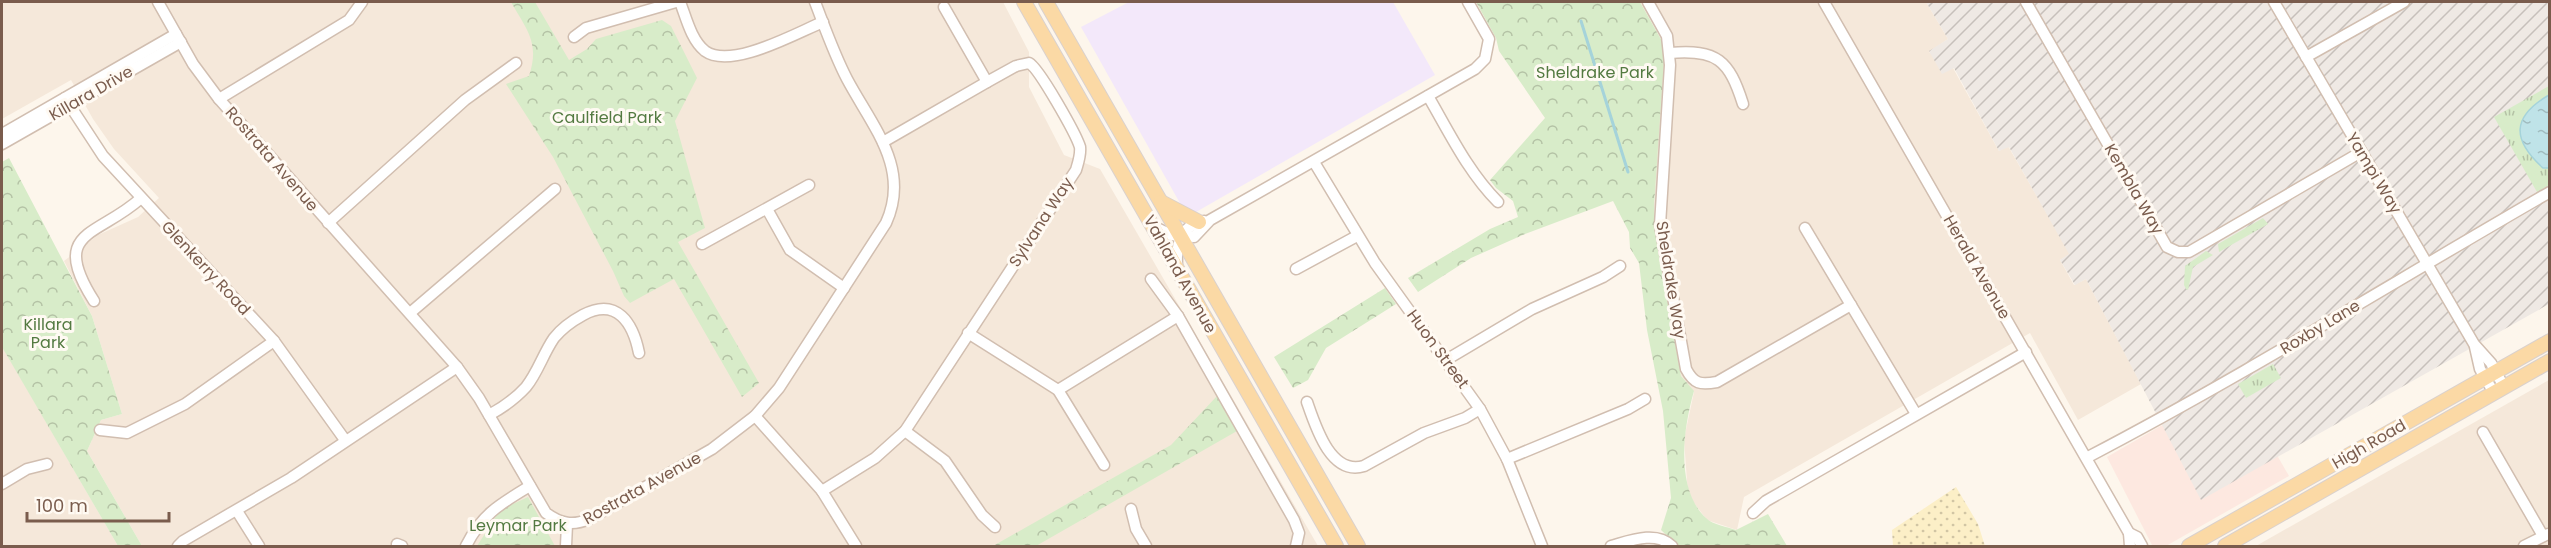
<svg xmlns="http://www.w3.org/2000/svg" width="2551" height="548" font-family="Poppins,sans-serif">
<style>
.residential{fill:#f5e8da}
.commercial{fill:#fde8e0}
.industrial{fill:url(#industrial-furrows)}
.education{fill:#f3e8fa}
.grass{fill:url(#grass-tufts)}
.sand{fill:url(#sand-dots)}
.park{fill:url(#park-crowns)}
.water{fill:url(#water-ripples);stroke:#a5d3da;stroke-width:1.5}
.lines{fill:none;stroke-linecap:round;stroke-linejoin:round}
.stream{stroke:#a5d3da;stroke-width:3}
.minor-casing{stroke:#d1beb0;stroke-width:13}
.major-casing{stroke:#dad1cd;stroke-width:16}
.minor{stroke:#fff;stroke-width:10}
.major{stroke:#fbd9a5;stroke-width:14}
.labels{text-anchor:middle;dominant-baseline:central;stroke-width:6;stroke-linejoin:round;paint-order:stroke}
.park-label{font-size:16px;fill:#537a41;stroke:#fffaf3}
.street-label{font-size:16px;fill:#7a5c4d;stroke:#fffaf3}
</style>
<defs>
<pattern id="industrial-furrows" width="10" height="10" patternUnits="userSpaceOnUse" patternTransform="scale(1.5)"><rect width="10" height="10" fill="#efe9e4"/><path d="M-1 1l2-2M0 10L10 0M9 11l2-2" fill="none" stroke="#c7c0bb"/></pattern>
<pattern id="grass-tufts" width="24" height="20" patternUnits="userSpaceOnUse" patternTransform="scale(1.5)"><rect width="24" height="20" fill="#d8ecc9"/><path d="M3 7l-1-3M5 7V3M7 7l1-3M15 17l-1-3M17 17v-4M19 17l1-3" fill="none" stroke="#b4c2a5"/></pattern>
<pattern id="sand-dots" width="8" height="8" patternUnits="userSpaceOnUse" patternTransform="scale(1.5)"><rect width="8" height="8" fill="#fcefc7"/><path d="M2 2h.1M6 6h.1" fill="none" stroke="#d1c5a4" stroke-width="1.8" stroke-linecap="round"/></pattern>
<pattern id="park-crowns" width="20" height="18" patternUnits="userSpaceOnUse" patternTransform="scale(1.5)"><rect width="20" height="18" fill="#d8ecc9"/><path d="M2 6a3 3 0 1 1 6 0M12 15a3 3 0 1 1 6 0" fill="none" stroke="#b4c2a5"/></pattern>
<pattern id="water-ripples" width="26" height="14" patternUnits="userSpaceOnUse" patternTransform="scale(1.5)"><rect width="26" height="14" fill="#bfe3e8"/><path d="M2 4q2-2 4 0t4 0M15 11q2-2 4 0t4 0" fill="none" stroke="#a0bbbe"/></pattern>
</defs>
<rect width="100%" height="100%" fill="#fdf6ec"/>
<g class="residential">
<polygon points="2,2 1003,2 1029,52 1029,87 1064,155 1100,169 1318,546 142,546 87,451 101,420 122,414 92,316 64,261 98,235 138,217 159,198 114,149 93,119 71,80 2,119"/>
<polygon points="1640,2 1926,2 1948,39 1929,52 1953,68 1999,151 2008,146 2070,254 2060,260 2074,285 2086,279 2141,384 2078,420 2030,333 1744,497 1737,530 1707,520 1688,495 1684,439 1694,392 1681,376 1656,234 1654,205 1663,43"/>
<polygon points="2,346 118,546 2,546"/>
<polygon points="2549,380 2549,546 2256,546"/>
</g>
<polygon class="commercial" points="2235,383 2289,476 2166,546 2152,545 2107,457"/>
<polygon class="industrial" points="1926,2 2549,2 2549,304 2201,500 2086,279 2075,285 2060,260 2069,254 2009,147 1999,151 1954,68 1942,74 1929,51 1948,39"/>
<polygon class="education" points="1129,2 1393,2 1435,75 1196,212 1181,205 1081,27"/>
<g class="grass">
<polygon points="2549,86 2549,185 2537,192 2494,117"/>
<polygon points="2263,218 2268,224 2219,252 2218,244"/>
<polygon points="2206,251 2213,255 2193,267 2188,290 2186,289 2184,285 2185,266"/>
<polygon points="2273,364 2281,378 2246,398 2238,384"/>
</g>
<polygon class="sand" points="1956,487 1978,524 1985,546 1893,546 1892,530"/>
<g class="park">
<path d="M511,2h24l34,58 18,-11 9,-10 66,-19 9,6 26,52 -22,43 30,107 -27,14 81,141 -17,14 -68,-118 -44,24 -6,-7 -11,-25 -60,-114 -47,-73 23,-8c11,-33 -2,-46 -18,-74z"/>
<path d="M1476,2h164l23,41 1,17 -10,146 2,31 25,139 13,15c-11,38 -19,98 12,127 7,7 22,9 30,12l32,-16 19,32h-109l-17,-16 10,-32 -8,-87 -16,-81 -8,-67 -9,-15 -1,-16 -16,-31 -88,33 -54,24 -53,34 -10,-14 82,-49 28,-12 -5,-16 -17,-13 -6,-8 55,-62 -46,-67 -3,-13z"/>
<polygon points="9,158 92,316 122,414 101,420 87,451 142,546 118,546 2,347 2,162"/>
<polygon points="1385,288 1396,304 1326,348 1308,380 1293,388 1274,357"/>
<polygon points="1217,396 1237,431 1036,546 993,546 1171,445"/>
<polygon points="528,497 555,546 477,546 500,510"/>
</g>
<path class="water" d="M2549,95v73h-6c-31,-28 -32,-51 6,-73z"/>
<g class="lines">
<polyline class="stream" points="1581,21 1628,172"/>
<g class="minor-casing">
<g id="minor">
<path d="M158,2l35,62 26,35 238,268 22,31 67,115c15,11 27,13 43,6l123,-70 43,-33 24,-28 107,-165c25,-55 -14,-97 -39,-144 -13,-25 -22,-51 -32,-77"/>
<path d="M680,2c6,15 11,38 25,49 26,19 91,-18 118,-29"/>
<path d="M1648,2l19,34 3,29 -10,160 26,144c8,15 14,16 31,13l134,-77"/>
<polyline points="1824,2 2129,533 2137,537 2142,546"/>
<polyline points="2026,2 2167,247 2178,252 2189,252 2361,152"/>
<polyline points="2274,2 2474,344 2491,363 2504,387"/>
<polyline points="944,7 987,82"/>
<polyline points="574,37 586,28 676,2"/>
<path d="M1670,53c47,-4 59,7 73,51"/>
<polyline points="2306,57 2404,2"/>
<path d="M1428,96c21,36 40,76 70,106"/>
<polyline points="65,98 103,156 274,341 345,440"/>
<polyline points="219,99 349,20 362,2"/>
<polyline points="2,134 176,34"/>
<polyline points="2,144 181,42"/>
<polyline points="1314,162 1375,263 1480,409 1507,459 1542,546"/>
<polyline points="767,209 790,250 844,288"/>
<polyline points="328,223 465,100 516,63"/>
<polyline points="1153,226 1171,235 1194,237 1210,220 1475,69 1485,59 1489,39 1468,2"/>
<polyline points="1805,228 1916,414"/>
<polyline points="702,244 809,185"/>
<path d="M1177,266c-1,-22 3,-40 27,-45"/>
<polyline points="1296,269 1357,236"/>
<polyline points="1151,279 1178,316 1294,520 1299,533 1296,546"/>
<path d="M94,301c-45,-71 3,-64 46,-102"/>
<polyline points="410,313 555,189"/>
<polyline points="968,333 1058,390 1104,465"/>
<polyline points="2475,347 2480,369 2494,393"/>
<polyline points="1446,360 1532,309 1603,277 1620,266"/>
<polyline points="1058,390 1178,316"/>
<path d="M1307,402c9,26 24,74 57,64l60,-33 41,-15 15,-9"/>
<path d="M489,415c13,-7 27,-17 37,-28 12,-15 17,-33 28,-49 8,-10 18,-17 29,-23 34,-18 50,8 56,38"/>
<polyline points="755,416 822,491 856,546"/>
<polyline points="100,430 127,433 185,404 274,341"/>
<polyline points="905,431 945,461 982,515 995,527"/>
<polyline points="2483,432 2543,536"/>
<path d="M2088,457c157,-82 307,-176 462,-265"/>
<polyline points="1507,459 1628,409 1645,399"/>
<polyline points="2,484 27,469 47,464"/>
<path d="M822,491l53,-33 30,-27 171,-261c2,-7 5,-15 4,-23 -4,-13 -41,-79 -51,-84l-13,3 -29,16 -104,60"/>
<polyline points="1131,509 1136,529 1146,546"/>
<polyline points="237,511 259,546"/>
<polyline points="1753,513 1766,501 2026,352"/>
<polyline points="2129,533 2130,546"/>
<polyline points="397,544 402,546"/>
<polyline points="178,546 183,541 291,478 457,367"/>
<path d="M466,546c16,-32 34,-42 64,-60"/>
<polyline points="566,546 567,524"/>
<path d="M1611,546c18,-5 45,-16 61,0"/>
<polyline points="2524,546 2548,534"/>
</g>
</g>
<g class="major-casing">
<g id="major">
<polyline points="1024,2 1336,546"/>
<polyline points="1046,2 1358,546"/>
<polyline points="1161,202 1199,222"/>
<polyline points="2189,546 2550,341"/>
<polyline points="2225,546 2550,361"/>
</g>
</g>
<use href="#minor" class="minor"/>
<use href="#major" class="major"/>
</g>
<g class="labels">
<g class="park-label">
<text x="1595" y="72">Sheldrake Park</text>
<text x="607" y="117">Caulfield Park</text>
<text x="48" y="324">Killara<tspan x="48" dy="18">Park</tspan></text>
<text x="518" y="525">Leymar Park</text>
</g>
<g class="street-label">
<text transform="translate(91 93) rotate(-30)">Killara Drive</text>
<text transform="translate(272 159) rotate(49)">Rostrata Avenue</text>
<text transform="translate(2374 173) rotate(59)">Yampi Way</text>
<text transform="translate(2134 189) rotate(60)">Kembla Way</text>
<text transform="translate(1041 222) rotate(-57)">Sylvana Way</text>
<text transform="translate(1977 267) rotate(60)">Herald Avenue</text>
<text transform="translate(206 268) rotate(47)">Glenkerry Road</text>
<text transform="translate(1180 274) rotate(61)">Vahland Avenue</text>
<text transform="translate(1671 280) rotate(81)">Sheldrake Way</text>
<text transform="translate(2320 327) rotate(-31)">Roxby Lane</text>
<text transform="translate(1438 349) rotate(54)">Huon Street</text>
<text transform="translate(2369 444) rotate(-30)">High Road</text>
<text transform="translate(642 488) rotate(-29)">Rostrata Avenue</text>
</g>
</g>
<rect width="2551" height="548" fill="none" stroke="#7a5c4d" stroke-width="6"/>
<path d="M27 512v9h142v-9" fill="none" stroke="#7a5c4d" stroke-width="3"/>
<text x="36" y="512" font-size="18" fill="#7a5c4d" stroke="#fffaf3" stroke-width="4.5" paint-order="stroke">100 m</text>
</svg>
